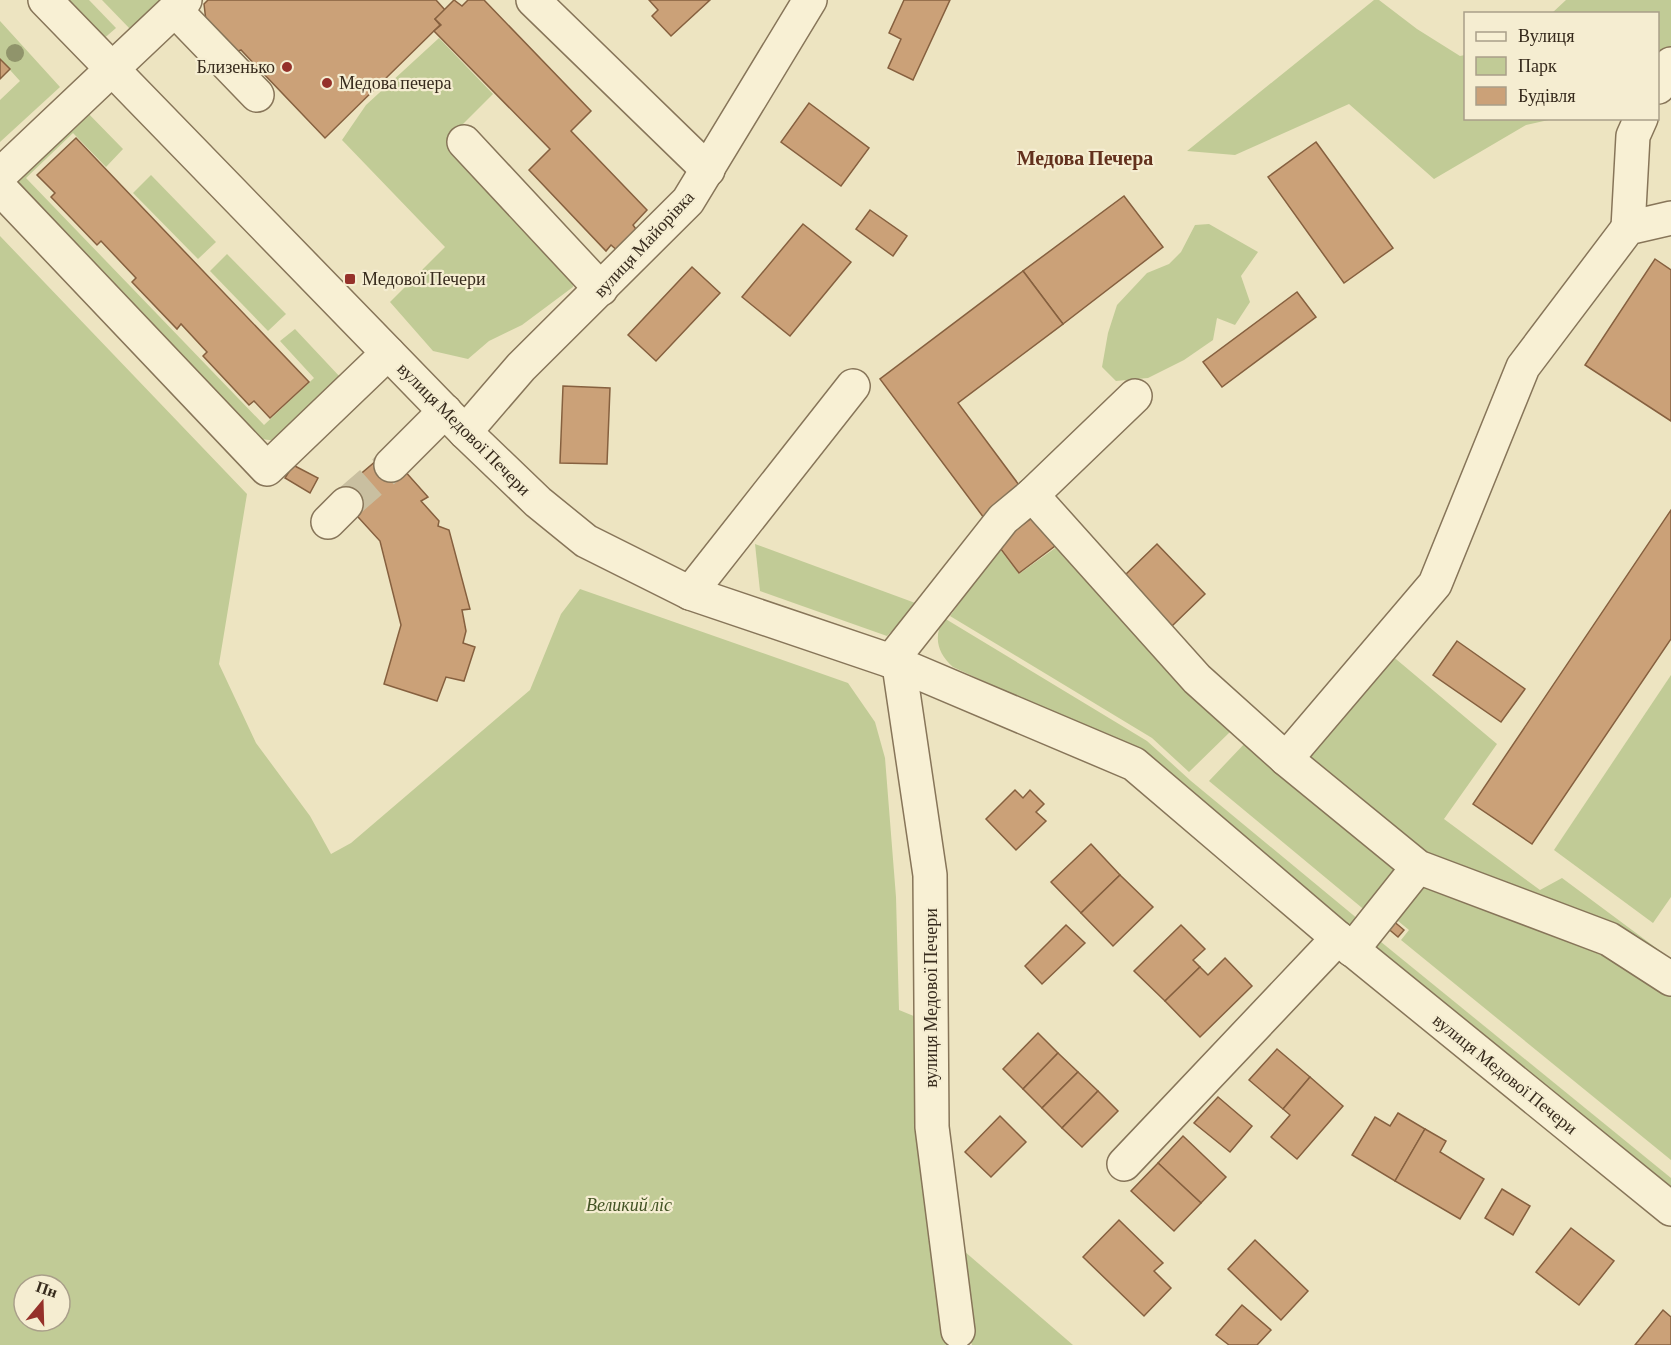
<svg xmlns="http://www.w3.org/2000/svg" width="1671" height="1345" font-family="'Crimson Pro',serif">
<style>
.green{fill:#c1cb96;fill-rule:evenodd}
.building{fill:#cba178;stroke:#86603f;stroke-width:1.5}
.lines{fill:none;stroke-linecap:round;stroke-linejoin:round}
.minor-tunnel{stroke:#c9bfa0;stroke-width:33;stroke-dasharray:33 16;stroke-linecap:butt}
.minor-casing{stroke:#877559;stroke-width:36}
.minor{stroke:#f8f0d4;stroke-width:33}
.tree{fill:#90946b}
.poi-dot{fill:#95312a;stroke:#f5edd1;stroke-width:2}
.labels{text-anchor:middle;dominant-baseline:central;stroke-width:4.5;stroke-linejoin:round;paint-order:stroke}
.poi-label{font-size:18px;fill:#372b1d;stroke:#f5edd1;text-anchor:start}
.street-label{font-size:18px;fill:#372b1d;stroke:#f5edd1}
.park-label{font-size:18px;font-style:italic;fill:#435324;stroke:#f5edd1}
.neighbourhood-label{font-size:20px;font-weight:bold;fill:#63311d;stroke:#f5edd1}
</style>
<rect width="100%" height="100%" fill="#ede4c1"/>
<g class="green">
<polygon points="61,0 89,0 116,28 101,41"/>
<polygon points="102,0 164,0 132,31"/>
<polygon points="1374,0 1379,0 1417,29 1460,56 1465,55 1466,118 1553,119 1526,125 1434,179 1349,104 1235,155 1187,151"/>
<polygon points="1566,0 1671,0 1671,80 1658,90 1658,14 1551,14"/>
<polygon points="0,21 60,87 0,142 0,100 20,81 0,59"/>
<polygon points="439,38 493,94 447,140 572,274 573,287 522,325 489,341 468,359 433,351 390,302 445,247 342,140 366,105"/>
<polygon points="81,106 123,149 106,167 73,133 26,178 264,425 314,378 280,341 295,329 341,378 278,441 251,438 3,181"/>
<polygon points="151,175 216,242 198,259 133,193"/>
<polygon points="1209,224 1258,252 1241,276 1250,302 1235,325 1217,318 1213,340 1184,360 1148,378 1116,381 1102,367 1108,333 1117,305 1147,273 1169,264 1181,252 1195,225"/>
<path d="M0,236l247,258 -28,170 37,79 54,73 21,38 20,-11 179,-153 31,-76 19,-25 268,94 27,39 10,36 11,139 3,113 22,9 33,326h-954zM24,1285h36v36h-36z"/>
<polygon points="227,254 286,314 268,331 210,271"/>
<polygon points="755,544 918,604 887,636 760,591"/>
<polygon points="1058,546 1232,730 1189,772 1152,738 950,616 999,548 1019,574"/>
<path d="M944,618l203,123 44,40 179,148 -24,1 -203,-175 -190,-88c-16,-14 -20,-31 -9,-49z"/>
<polygon points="1384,649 1497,744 1444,819 1540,890 1562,878 1671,959 1671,1160 1401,940 1409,930 1381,907 1373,917 1209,781 1247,741 1281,771"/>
<polygon points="1671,675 1671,897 1653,923 1554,850"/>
<polygon points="1370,933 1671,1178 1671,1203 1356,949"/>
<polygon points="957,1245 1073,1345 972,1345 966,1330"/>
</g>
<g class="building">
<polygon points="208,0 436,0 445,10 435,19 440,25 325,138 241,50 236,52 206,21 204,4"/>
<polygon points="454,0 462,6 468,0 484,0 591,111 571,131 647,210 633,225 638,232 619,252 611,245 606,251 529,170 550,149 434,31 441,25 435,19"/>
<polygon points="649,0 710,0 671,36 652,16 658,10"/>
<polygon points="904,0 950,0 913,80 888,68 901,39 889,33"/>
<polygon points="0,59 10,69 0,79"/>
<polygon points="809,103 869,148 841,186 781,142"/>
<polygon points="76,138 309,382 270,418 254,401 249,405 203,356 207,352 181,324 177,329 132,282 136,278 101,241 97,245 51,197 55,193 37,175"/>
<polygon points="1316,142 1393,248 1344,283 1268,177"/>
<polygon points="1124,196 1163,247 1063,324 1023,271"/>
<polygon points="870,210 907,236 893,256 856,229"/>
<polygon points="803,224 851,262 790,336 742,297"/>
<polygon points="1655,259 1671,270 1671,421 1585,365"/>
<polygon points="692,267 720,293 656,361 628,335"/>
<polygon points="1023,271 1063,324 958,403 1022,489 984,518 880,379"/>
<polygon points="1297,292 1316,317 1222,387 1203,362"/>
<polygon points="563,386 610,388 607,464 560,463"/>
<polygon points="383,455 403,469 428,497 421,501 439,521 438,526 449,530 470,609 462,610 466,631 463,643 475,647 464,681 446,677 437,701 384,684 401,625 380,541 337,494"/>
<polygon points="293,465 318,478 310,493 285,478"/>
<polygon points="1671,510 1671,639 1532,844 1473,804"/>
<polygon points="1041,511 1063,540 1019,573 997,544"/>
<polygon points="1157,544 1205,594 1172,626 1124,576"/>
<polygon points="1457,641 1525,689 1501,722 1433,675"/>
<polygon points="1015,790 1023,798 1030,790 1044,804 1036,812 1046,821 1016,850 986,819"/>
<polygon points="1091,844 1120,875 1081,913 1051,882"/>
<polygon points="1120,875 1153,907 1113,946 1081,913"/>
<polygon points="1385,914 1404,930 1398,937 1379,921"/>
<polygon points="1066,925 1085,943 1042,984 1025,966"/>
<polygon points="1181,925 1205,949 1193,960 1200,967 1165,1001 1134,971"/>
<polygon points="1225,958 1252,986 1200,1037 1165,1001 1200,967 1208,975"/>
<polygon points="1038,1033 1058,1053 1023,1089 1003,1069"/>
<polygon points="1277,1049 1310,1077 1283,1109 1249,1080"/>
<polygon points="1058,1053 1078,1072 1042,1108 1023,1089"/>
<polygon points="1078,1072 1098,1091 1062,1128 1042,1108"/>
<polygon points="1310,1077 1343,1106 1297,1159 1271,1137 1290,1115 1283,1109"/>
<polygon points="1098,1091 1118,1111 1082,1147 1062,1128"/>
<polygon points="1218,1097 1252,1126 1230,1152 1194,1123"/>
<polygon points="1398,1113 1425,1129 1395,1181 1352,1155 1375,1117 1390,1126"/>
<polygon points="1000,1116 1026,1142 991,1177 965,1152"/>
<polygon points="1425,1129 1446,1141 1440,1152 1484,1179 1460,1219 1395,1181"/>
<polygon points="1183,1136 1226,1177 1201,1203 1158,1163"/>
<polygon points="1158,1163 1201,1203 1174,1231 1131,1191"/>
<polygon points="1502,1189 1530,1206 1513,1235 1485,1218"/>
<polygon points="1119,1220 1163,1263 1154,1271 1171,1288 1144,1316 1083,1257"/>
<polygon points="1571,1228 1614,1261 1579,1305 1536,1272"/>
<polygon points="1255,1240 1308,1291 1281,1320 1228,1269"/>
<polygon points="1242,1305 1271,1330 1257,1345 1229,1345 1216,1335"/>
<polygon points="1663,1310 1671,1317 1671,1345 1635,1345"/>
</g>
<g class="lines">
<polyline class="minor-tunnel" points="346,504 391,465"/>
<g class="minor-casing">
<g id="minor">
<polyline points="45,0 465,432 538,502 586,541 690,593 891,661 1134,764 1338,938 1671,1209"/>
<polyline points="533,0 708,170"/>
<polyline points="175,10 257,95"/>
<polyline points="1658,87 1671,64"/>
<polyline points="464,142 601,289"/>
<polyline points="0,175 185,0"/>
<polyline points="0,188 267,469 388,353"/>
<polyline points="1628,228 1633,136 1641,118"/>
<polyline points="465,432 521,367 688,201 810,0"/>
<polyline points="391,465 445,411"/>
<polyline points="1032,495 1197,679 1286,759 1418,867 1609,939 1671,979"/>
<polyline points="328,522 346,504"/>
<polyline points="690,593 853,386"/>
<polyline points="891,661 1003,519 1032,495 1135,396"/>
<polyline points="899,665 930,875 932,1127 958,1331"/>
<polyline points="1286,759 1435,584 1523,367 1628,228 1671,218"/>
<polyline points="1352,950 1418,867"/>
<polyline points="1124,1164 1338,938"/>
</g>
</g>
<use href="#minor" class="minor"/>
</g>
<circle class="tree" cx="15" cy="53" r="9"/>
<g class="poi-dot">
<circle cx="287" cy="67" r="6"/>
<circle cx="327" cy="83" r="6"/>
<rect x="344" y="273" width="12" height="12" rx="3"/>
</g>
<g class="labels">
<g class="poi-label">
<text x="275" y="67" text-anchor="end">Близенько</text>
<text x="339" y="83">Медова печера</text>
<text x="362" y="279">Медової Печери</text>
</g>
<g class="street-label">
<text transform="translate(644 244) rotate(-47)">вулиця Майорівка</text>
<text transform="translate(464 429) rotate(45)">вулиця Медової Печери</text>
<text transform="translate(931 998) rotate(-90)">вулиця Медової Печери</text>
<text transform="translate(1505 1074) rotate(39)">вулиця Медової Печери</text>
</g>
<g class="park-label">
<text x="629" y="1205">Великий ліс</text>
</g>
<g class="neighbourhood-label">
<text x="1085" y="158">Медова Печера</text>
</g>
</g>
<rect x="1464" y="12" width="195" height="108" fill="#f5edd1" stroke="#a99f89" stroke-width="1.5"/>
<rect x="1476" y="32" width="30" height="9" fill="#f8f0d4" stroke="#a99f89" stroke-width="1.5"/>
<text x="1518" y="42" font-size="18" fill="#372b1d">Вулиця</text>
<rect x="1476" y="57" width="30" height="18" fill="#c1cb96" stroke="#a99f89" stroke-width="1.5"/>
<text x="1518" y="72" font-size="18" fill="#372b1d">Парк</text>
<rect x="1476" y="87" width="30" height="18" fill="#cba178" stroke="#a99f89" stroke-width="1.5"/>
<text x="1518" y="102" font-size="18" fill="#372b1d">Будівля</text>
<g transform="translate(42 1303) rotate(19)"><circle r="28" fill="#f5edd1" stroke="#a99f89" stroke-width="1.5"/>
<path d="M0-4.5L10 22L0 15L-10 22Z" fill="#95312a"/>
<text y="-9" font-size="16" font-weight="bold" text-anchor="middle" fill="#372b1d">Пн</text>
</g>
</svg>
